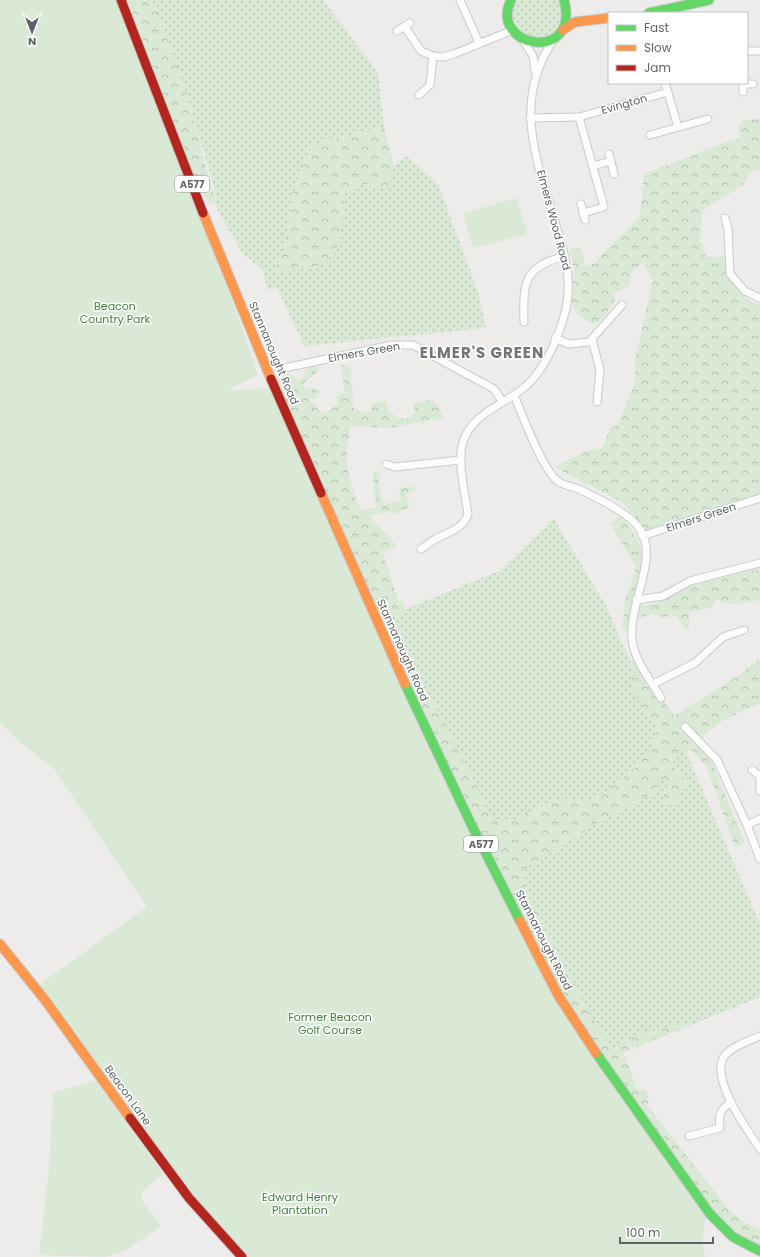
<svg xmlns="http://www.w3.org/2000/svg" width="760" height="1257" font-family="Poppins,sans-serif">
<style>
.grass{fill:url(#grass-dots)}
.forest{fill:url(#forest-crowns)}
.green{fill:#dae8d6}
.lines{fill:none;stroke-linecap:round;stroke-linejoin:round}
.street-casing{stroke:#cacac9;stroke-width:9}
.fast-casing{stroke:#c8c9c9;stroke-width:11}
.slow-casing{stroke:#c8c9c9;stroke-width:11}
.jam-casing{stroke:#c8c9c9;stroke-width:11}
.street{stroke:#fcfcfc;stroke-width:7}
.fast{stroke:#63d668;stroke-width:9}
.slow{stroke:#ff974d;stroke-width:9}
.jam{stroke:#b3261e;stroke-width:9}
.labels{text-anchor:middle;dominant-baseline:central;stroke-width:3;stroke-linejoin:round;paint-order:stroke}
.shield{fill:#fff;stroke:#8f9294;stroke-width:1}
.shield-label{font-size:10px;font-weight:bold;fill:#5f6366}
.street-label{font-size:11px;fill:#5f6366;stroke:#fff}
.park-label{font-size:11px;fill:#40813c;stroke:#fff}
.district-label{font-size:15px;font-weight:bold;letter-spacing:1px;fill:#707578;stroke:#fff}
</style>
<defs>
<pattern id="grass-dots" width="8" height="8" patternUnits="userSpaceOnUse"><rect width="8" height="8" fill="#dae8d6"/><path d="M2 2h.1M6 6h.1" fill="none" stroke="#b4c0b1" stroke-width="1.8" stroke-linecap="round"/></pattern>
<pattern id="forest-crowns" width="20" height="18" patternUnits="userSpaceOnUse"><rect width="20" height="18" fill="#dae8d6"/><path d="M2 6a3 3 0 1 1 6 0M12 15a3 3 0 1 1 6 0" fill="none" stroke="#b4c0b1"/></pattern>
</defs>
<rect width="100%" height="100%" fill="#eeecea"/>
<g class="grass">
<path d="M153,0h170l55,73 6,54 -72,18c-7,17 -17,37 -20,55 -5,29 -2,40 -17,68l2,4 45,-7 22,-70 15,-12 14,4 18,-6 3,-14 13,-11 31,28 39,105 9,39 -182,18 -27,-59 -9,3 -5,-20 -21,-17 -25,-45 -2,-16 -15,-53z"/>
<path d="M516,0h43c5,10 5,23 -3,31 -4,4 -13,6 -18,9l-19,-8 -7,-17z"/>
<polygon points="554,519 605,604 649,703 688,756 760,924 760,997 625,1052 605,1058 377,621 501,570"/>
</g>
<g class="forest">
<polygon points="127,0 153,0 184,85 216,203 210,205 201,191 185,155"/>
<path d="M760,119v51h-7l-11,16 -39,24 -3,32 2,1 4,14h19c2,27 10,29 28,46h7v198l-114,31 -10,-15 -14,-15 -68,-35 35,-17 13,-2 8,-19 9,-6 16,-41v-22l18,-80 -10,-17 -11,9 -3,14 -15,7 1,8 -13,18 -9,5 -17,-11 -4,-12 1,-17 2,-10 -5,-25 11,-1 4,18 11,-3 5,-8 39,-38 4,-43 82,-32 14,-3 -2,-12 4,-7z"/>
<path d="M384,127l10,40 -3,14 -6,7 -26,-5 -15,11c-1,21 0,63 -24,71 -13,5 -29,5 -43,7l-2,-4c15,-28 12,-38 17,-68 3,-18 13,-38 20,-55z"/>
<path d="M316,359l3,11 -15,13v4l6,3 3,-2 5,3 -1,7 -8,2 14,13 15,-8 -2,-9 9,-3 -4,-28 9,1 4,43 13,4 5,-3 -1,-6 15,-3 3,10 11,8 10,-1 5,-6 -2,-8 18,-4 8,6 4,12 -54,10 -38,-2c-8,35 -4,52 10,85l15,-4 -3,-35 7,1 -1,12 4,19 18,-3 -2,-13 16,-1 1,4 -10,3 4,13 -15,7 -9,-2 -17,4 28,30 -12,5 -1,6 14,43 7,3 -1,9 -13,6c18,37 37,74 56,111 8,16 18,32 26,48 6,12 11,39 26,43 22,6 42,-19 62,-22 6,-1 12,1 18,2 26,3 71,-43 77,-66 2,-12 -21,-34 -24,-48 -2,-7 -1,-17 0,-24h4l38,54 65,-41 21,-17v46c-19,8 -54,20 -61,42l12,14 34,83 -10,4 -29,-81 -15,-16 -12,3 -7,13 11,11 10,5 -15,9 2,11 -14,3 -3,-6 1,-7 6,-3 -3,-7 -5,-1 -10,13 -59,32 -68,43 -1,10 6,21 67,127 16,20 33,-15 34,-9 4,4 -61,25 14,37 9,1 3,10 -2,5 83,106 15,12 15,6v20l-41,-28 -157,-225 -128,-259 -157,-354v-9l8,-4 13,10 5,-3 3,-7 -3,-9z"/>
<path d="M622,516l17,26 4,13 7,4 -10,35 -6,12c23,1 40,-14 60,-21 21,-7 44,-10 66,-16v34l-5,-3c-14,4 -24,7 -38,-1l-7,9 -21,4v17l-4,1 -8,-14 -16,1 -7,-4 -18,6v12l-14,-1 3,-31 5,-12 6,-20 -26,-44z"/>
</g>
<g class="green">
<polygon points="0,0 121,0 198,200 258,375 227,390 276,388 331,517 558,995 706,1216 702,1243 705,1257 244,1257 201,1207 32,990 147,907 54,769 21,743 0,722"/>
<polygon points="517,198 527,234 473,248 463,213"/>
<polygon points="96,1080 163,1174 142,1191 142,1201 161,1226 127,1249 106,1257 39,1255 49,1169 53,1093"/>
</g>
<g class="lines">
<g class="street-casing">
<g id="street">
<polyline points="460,0 479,43"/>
<polyline points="405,27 421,51 433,56 443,57 454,54 513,30"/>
<polyline points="397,31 410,23"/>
<polyline points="523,40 533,56 535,71"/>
<polyline points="747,51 760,51"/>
<polyline points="665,83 678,127"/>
<polyline points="743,92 743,84 753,84"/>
<polyline points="419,95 430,85 433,56"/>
<polyline points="579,117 604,207 583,213"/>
<polyline points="530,118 579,117 668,92"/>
<polyline points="650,135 708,119"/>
<polyline points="609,154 614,174"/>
<polyline points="593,166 611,161"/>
<polyline points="581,204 585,220"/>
<polyline points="725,218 728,229 730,274 745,291 760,298"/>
<path d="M524,322c-1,-39 -1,-55 41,-66"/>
<polyline points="555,338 569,344 589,342 622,305"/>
<polyline points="592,339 600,370 597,402"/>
<polyline points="280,369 392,345 413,345 494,389 502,401"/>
<path d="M514,395c9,21 28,75 45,87 4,3 11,4 17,6 18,8 55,25 65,43 18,30 -16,79 -8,114 4,19 18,36 28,53"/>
<polyline points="386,464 395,467 461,460"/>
<polyline points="642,536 760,498"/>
<path d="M421,549c5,-3 9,-7 13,-9 13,-8 29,-10 34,-26 -3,-20 -11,-53 -5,-72 9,-30 44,-38 64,-57 19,-18 31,-47 38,-72 7,-27 2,-51 -6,-77 -19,-69 -50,-131 -5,-197"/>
<polyline points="636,600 663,596 690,581 760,563"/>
<polyline points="653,684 695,663 723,637 744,630"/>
<polyline points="685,727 717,760 747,825 760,859"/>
<polyline points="752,770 760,776 760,791"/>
<polyline points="747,825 760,819"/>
<path d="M760,1036c-11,5 -27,10 -35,19 -17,22 23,76 35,94"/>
<path d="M689,1136l31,-8c-2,-13 0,-18 11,-26"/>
</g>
</g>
<g class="fast-casing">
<g id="fast">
<path d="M511,0c-23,48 70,64 53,0"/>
<polyline points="649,13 709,0"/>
<polyline points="405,684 472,826 520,921"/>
<polyline points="596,1053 710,1214 733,1237 760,1251"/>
</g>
</g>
<g class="slow-casing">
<g id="slow">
<polyline points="563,30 575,22 609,18"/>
<polyline points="203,213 271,379"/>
<polyline points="321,493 405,684"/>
<polyline points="520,921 558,995 596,1053"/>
<polyline points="0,944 45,1000 130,1118"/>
</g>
</g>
<g class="jam-casing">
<g id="jam">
<polyline points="121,0 203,213"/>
<polyline points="271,379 321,493"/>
<polyline points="130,1118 189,1198 242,1257"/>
</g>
</g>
<use href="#street" class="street"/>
<use href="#fast" class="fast"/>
<use href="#slow" class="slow"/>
<use href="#jam" class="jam"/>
</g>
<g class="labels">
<g class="shield">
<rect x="175" y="176" width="34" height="16" rx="3"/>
<rect x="464" y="836" width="34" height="16" rx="3"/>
</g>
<g class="shield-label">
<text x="192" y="184">A577</text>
<text x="481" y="844">A577</text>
</g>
<g class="street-label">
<text transform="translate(624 104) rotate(-16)">Evington</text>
<text transform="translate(554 220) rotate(75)">Elmers Wood Road</text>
<text transform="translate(364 352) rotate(-10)">Elmers Green</text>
<text transform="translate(274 353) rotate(67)">Stannanought Road</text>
<text transform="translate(701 517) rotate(-18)">Elmers Green</text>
<text transform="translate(403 650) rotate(66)">Stannanought Road</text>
<text transform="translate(544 940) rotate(63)">Stannanought Road</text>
<text transform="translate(128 1095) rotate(54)">Beacon Lane</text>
</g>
<g class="park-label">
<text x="115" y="306">Beacon<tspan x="115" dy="13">Country Park</tspan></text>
<text x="330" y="1017">Former Beacon<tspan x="330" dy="13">Golf Course</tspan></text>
<text x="300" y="1197">Edward Henry<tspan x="300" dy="13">Plantation</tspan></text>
</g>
<g class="district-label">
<text x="482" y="352">ELMER'S GREEN</text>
</g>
</g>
<rect x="608" y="12" width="140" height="72" fill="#ffffff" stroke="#bfc1c2"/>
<rect x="616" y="25" width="20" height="6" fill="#63d668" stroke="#bfc1c2"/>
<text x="644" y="32" font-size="12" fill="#5f6366">Fast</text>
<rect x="616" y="45" width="20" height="6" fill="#ff974d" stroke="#bfc1c2"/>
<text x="644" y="52" font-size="12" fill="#5f6366">Slow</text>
<rect x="616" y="65" width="20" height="6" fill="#b3261e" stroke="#bfc1c2"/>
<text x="644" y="72" font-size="12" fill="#5f6366">Jam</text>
<g transform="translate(32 32) rotate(180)" stroke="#ffffff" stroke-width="3" paint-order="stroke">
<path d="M0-3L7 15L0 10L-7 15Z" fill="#5f6366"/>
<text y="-6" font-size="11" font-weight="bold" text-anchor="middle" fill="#5f6366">N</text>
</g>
<path d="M620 1237v6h93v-6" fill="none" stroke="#5f6366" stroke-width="2"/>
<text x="626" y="1237" font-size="12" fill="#5f6366" stroke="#ffffff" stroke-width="3" paint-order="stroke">100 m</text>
</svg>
